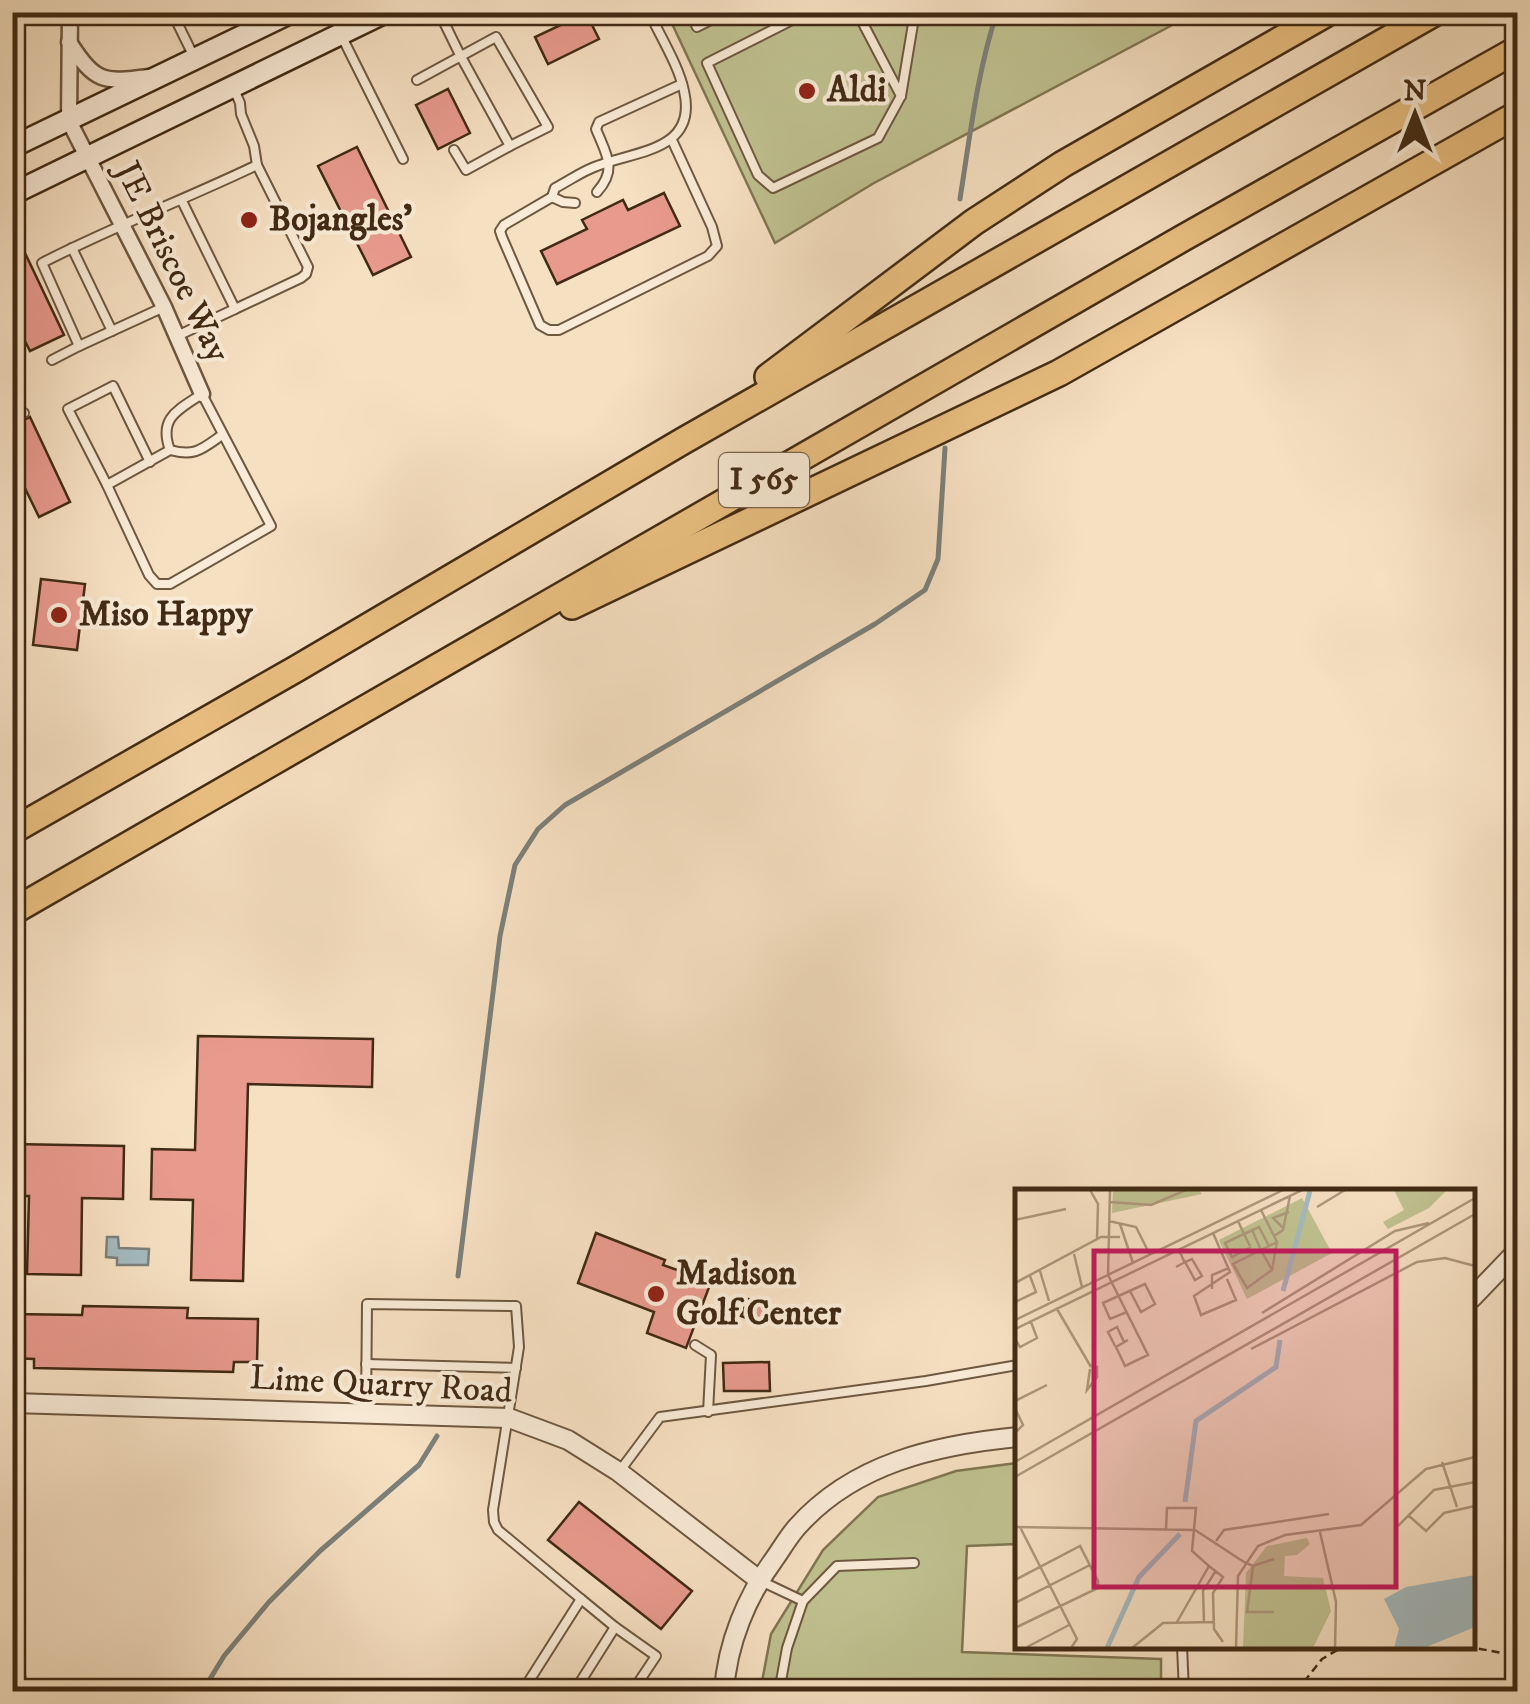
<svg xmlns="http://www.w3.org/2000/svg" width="1530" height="1704" font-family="'IM FELL DW Pica',serif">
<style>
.green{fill:#c0c190;stroke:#807652;stroke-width:2.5}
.water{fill:#a4babf;stroke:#7c807b;stroke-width:2.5}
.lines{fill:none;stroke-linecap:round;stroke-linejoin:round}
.stream{stroke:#7c807b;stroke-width:5}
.building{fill:#e89a8d;stroke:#412a14;stroke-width:2.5}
.service-casing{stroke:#6e5840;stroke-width:12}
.minor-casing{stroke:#6e5840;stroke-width:19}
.tertiary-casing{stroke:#6e5840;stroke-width:22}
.secondary-casing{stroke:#412a14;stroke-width:25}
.motorway-casing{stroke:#412a14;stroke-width:30}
.path{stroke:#412a14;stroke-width:2.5;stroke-dasharray:8 5;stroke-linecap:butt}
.service{stroke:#f9ebd7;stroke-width:8}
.minor{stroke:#f9ebd7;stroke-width:14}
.tertiary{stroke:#f9ebd7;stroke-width:18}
.secondary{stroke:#f9ebd7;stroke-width:20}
.motorway{stroke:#ebc081;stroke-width:25}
.poi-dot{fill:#8f2418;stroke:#f9ebd7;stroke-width:4}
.labels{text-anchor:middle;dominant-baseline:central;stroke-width:8;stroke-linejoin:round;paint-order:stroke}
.shield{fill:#f9ebd7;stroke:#78644e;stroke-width:2.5}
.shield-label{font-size:32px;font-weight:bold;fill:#412a14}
.poi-label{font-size:35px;font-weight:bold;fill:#412a14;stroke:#f9ebd7;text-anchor:start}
.street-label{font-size:35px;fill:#412a14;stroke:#f9ebd7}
.inset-river{fill:none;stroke:#a4babf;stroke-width:5}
.inset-road{fill:none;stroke:#ae977c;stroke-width:2.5}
.view{fill:#c2185b;fill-opacity:0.15;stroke:#c2185b;stroke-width:5}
.inset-edge{fill:none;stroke:#412a14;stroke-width:5}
</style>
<rect width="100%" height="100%" fill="#f6e0c2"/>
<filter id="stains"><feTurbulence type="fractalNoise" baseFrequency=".002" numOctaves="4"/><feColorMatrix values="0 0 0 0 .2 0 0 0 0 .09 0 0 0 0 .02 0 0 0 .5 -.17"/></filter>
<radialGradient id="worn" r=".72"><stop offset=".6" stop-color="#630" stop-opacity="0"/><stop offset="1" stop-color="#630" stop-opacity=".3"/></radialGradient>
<g class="green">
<polygon points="667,13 1195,13 874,183 775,243"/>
<polygon points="1017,1463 1017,1544 967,1546 962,1652 1161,1659 1161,1691 760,1692 771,1634 823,1550 878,1497 956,1471"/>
</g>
<polygon class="water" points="107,1237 118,1237 119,1248 149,1249 148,1265 117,1265 117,1258 106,1257"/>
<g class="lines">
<g class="stream">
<path d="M960,199c10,-63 17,-126 37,-187"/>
<polyline points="458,1276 500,936 515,865 538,829 565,805 875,624 925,590 938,559 945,448"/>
<polyline points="202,1692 224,1656 269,1602 320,1551 419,1465 437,1436"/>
</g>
</g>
<g class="building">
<polygon points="586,13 599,39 548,64 535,37"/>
<polygon points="448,89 470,133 438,149 416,105"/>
<polygon points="357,147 411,257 373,275 318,166"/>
<polygon points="664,193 680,226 557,284 541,251 587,229 582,220 623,200 628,210"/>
<polygon points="25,253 64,335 30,351 12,315 12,259"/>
<polygon points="30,417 70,502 39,517 18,474 12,476 12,425"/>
<polygon points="41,579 85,584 77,650 33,645"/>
<polygon points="198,1036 373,1039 372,1087 248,1084 243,1281 191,1280 193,1200 151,1199 152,1149 195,1150"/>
<polygon points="12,1144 124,1146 123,1199 82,1198 81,1275 27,1274 29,1196 12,1196"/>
<polygon points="596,1233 665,1260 663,1265 711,1282 686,1348 647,1333 654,1312 578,1283"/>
<polygon points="748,1299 771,1307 764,1325 741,1316"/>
<polygon points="83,1306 188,1308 187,1318 258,1319 257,1362 234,1362 233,1372 34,1368 34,1359 12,1358 12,1314 82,1315"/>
<polygon points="769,1362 770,1391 724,1391 723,1363"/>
<polygon points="579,1502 692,1591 661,1629 548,1540"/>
</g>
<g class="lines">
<g class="service-casing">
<g id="service">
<polyline points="172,12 193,55"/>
<path d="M649,12c11,24 30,54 35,79 14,60 -49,60 -87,75 -15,5 -28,15 -42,22l-3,9 -48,28 -4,6 2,6 38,88 9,5h10l149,-74 9,-10 -5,-19 -40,-87"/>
<polyline points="689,12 697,27 727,12"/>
<polyline points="808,12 707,63 758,175 773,188 878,138 901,96 915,12"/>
<polyline points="857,12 901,96"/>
<polyline points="341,35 403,159"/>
<polyline points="417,80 496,37 548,127 510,146 460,55 439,12"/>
<polyline points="234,89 240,103 241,114 254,146 257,165"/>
<polyline points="454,150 466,170 510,146"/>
<path d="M597,192c21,-23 9,-38 -1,-63l3,-7 83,-38"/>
<polyline points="552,197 563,202 575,203"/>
<polyline points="72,248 112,331"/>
<path d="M164,307l-85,39 -37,-83c70,-36 144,-64 215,-98l51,102 -2,7 -5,4 -66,31 -53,-108"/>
<polyline points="177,336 235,309"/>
<polyline points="52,360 79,346"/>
<polyline points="12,418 24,413"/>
<path d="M170,450l-63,35 42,90 8,9h13l101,-58 -69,-132c-24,16 -44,24 -32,56 25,7 32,-1 52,-15"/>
<polyline points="107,485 68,409 113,386 150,462"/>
<polyline points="12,587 15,598 12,633"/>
<polyline points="695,1345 711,1355 708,1412"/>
<polyline points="366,1364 516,1368"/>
<polyline points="366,1411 367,1304 516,1306 519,1347 493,1510 494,1522 498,1530 581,1599 522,1692"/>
<polyline points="619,1472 660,1417 926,1381 1018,1365"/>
<polyline points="763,1582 803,1601 837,1566 914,1563"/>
<polyline points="581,1599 615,1627 656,1656 632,1692"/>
<polyline points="1182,1646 1184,1692"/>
<polyline points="574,1692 615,1627"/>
<polyline points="779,1692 787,1648 803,1601"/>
</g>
</g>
<g class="minor-casing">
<g id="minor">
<polyline points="70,12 69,121 164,307 202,394"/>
<path d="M69,42c26,40 33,41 80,35"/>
<polyline points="12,1668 17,1677 17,1692"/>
</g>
</g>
<g class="tertiary-casing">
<g id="tertiary">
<polyline points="1472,1298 1518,1250"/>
<polyline points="12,1403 509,1418 568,1440 619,1472 759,1580"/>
<path d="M724,1692c3,-49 23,-96 51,-134 7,-10 14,-22 22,-31 57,-64 139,-82 221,-90"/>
</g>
</g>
<g class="secondary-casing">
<g id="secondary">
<polyline points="12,147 292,12"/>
<polyline points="12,194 386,12"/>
</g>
</g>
<g class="motorway-casing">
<g id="motorway">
<polyline points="768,377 974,222 1063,164 1329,12"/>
<polyline points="572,606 1059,373 1518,114"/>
<polyline points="12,831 296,669 683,441 1436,12"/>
<polyline points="12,912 1183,238 1518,49"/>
</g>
</g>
<g class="path">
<polyline points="1453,1646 1470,1647 1518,1656"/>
<polyline points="1296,1692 1322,1659 1344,1646"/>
</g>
<use href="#service" class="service"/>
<use href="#minor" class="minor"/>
<use href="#tertiary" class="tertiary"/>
<use href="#secondary" class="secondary"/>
<use href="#motorway" class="motorway"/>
</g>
<g class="poi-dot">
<circle cx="807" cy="91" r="10"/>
<circle cx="249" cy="220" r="10"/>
<circle cx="59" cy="615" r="10"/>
<circle cx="656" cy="1294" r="10"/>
</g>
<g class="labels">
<rect class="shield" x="719" y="453" width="90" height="54" rx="8"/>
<g class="shield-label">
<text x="764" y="480">I 565</text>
</g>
<g class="poi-label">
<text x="827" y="91">Aldi</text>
<text x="269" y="220">Bojangles'</text>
<text x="79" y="615">Miso Happy</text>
<text x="676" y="1274">Madison<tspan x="676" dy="40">Golf Center</tspan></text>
</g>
<g class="street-label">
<text transform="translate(172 262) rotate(64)">JE Briscoe Way</text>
<text transform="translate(381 1385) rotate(3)">Lime Quarry Road</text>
</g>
</g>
<g transform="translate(1015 1189)">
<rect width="460" height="460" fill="#f6e0c2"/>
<path d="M98,1h86l3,4 -90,19zM379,1h53l-18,18 -41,21 -5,-7 21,-12zM287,9l30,55 -85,46 -28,-59zM292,349l3,6 -13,11 -12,1 -1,20 39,2 8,33 -18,37h-70l3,-75 21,-27z" fill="#c0c190"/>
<path d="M460,386v52l-51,21h-30l5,-19 -15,-30 22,-12z" fill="#a4babf"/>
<path class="inset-river" d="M268,102l27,-100M170,313l11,-81 80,-54 4,-27M92,459l32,-71 41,-43"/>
<path class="inset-road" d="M75,1l8,14 -1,35M95,1l-2,85 40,80 -23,11 -9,-19 12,-7M95,13l41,3 35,-15M302,18l28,-17M246,21l16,32 -5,28 -25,18 -14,-24 28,-14 11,20M0,31l51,-11M94,32l27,6 14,28M223,32l6,13 -19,9 7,14 19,-10M105,35l13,39M269,40l-11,-11 16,-6M237,41l9,20 16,-8M198,44l17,39 -36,24 7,19 35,-15 -9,-21M259,47l9,-6 7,-34M235,57l-6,-12 15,-7 10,19M59,65l8,33M161,78l9,-5 7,-3 10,17 -7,4 -10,-18 -1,-1 -5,-11M25,82l9,30M0,94l86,-46h19M197,100v-14l17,-7M0,113l21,-10 -6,-16M42,120l34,58M112,123l-17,7 -7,-16 42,-19 10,20 -14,8 -11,-21M247,124l133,-82 34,-8M0,131l268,-130M0,140l287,-139M0,150l5,8 17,-9 -6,-16M100,157l-7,-14 9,-5 7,15M236,160l166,-87 28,-4 30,8M75,180l-3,21 10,-13v-10l-5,1M0,212l32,-16M0,219l8,17 -8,8M0,273l460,-264M427,273l15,45M0,288l460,-263M393,326l18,16 18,-18 31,-7M383,337l36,-36 41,-8M0,338l180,3 49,32M5,338l57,112 -6,9M151,340l1,-21h29l-4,43 17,15 -32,56M305,343l16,70 -1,46M201,352l8,-11 105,-16M229,373l9,4 21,-7M194,377l14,11 -10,16 1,36 9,13M238,377l-6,46h27M0,391l65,-34 18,35v7l-81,39M0,414l75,-38M189,433l-1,-31 12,-19M12,458l42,-22M117,459l31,-25 50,-1M221,459l2,-72 20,-30 27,-11 76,-10 65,-56 49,-12"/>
<path class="view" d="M79,62h302v336h-302z"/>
<rect width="460" height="460" class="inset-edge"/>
</g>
<rect width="1530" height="1704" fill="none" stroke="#f6e0c2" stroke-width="50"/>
<rect x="15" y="15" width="1500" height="1674" fill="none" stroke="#412a14" stroke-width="5"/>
<rect x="25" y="25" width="1480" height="1654" fill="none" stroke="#412a14" stroke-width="2.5"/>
<g transform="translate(1415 115)" stroke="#f9ebd7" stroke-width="8" paint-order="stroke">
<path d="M0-8L18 38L0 25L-18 38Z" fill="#412a14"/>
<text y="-15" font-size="28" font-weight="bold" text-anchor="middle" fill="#412a14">N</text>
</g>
<rect width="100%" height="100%" filter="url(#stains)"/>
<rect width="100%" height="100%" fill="url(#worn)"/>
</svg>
